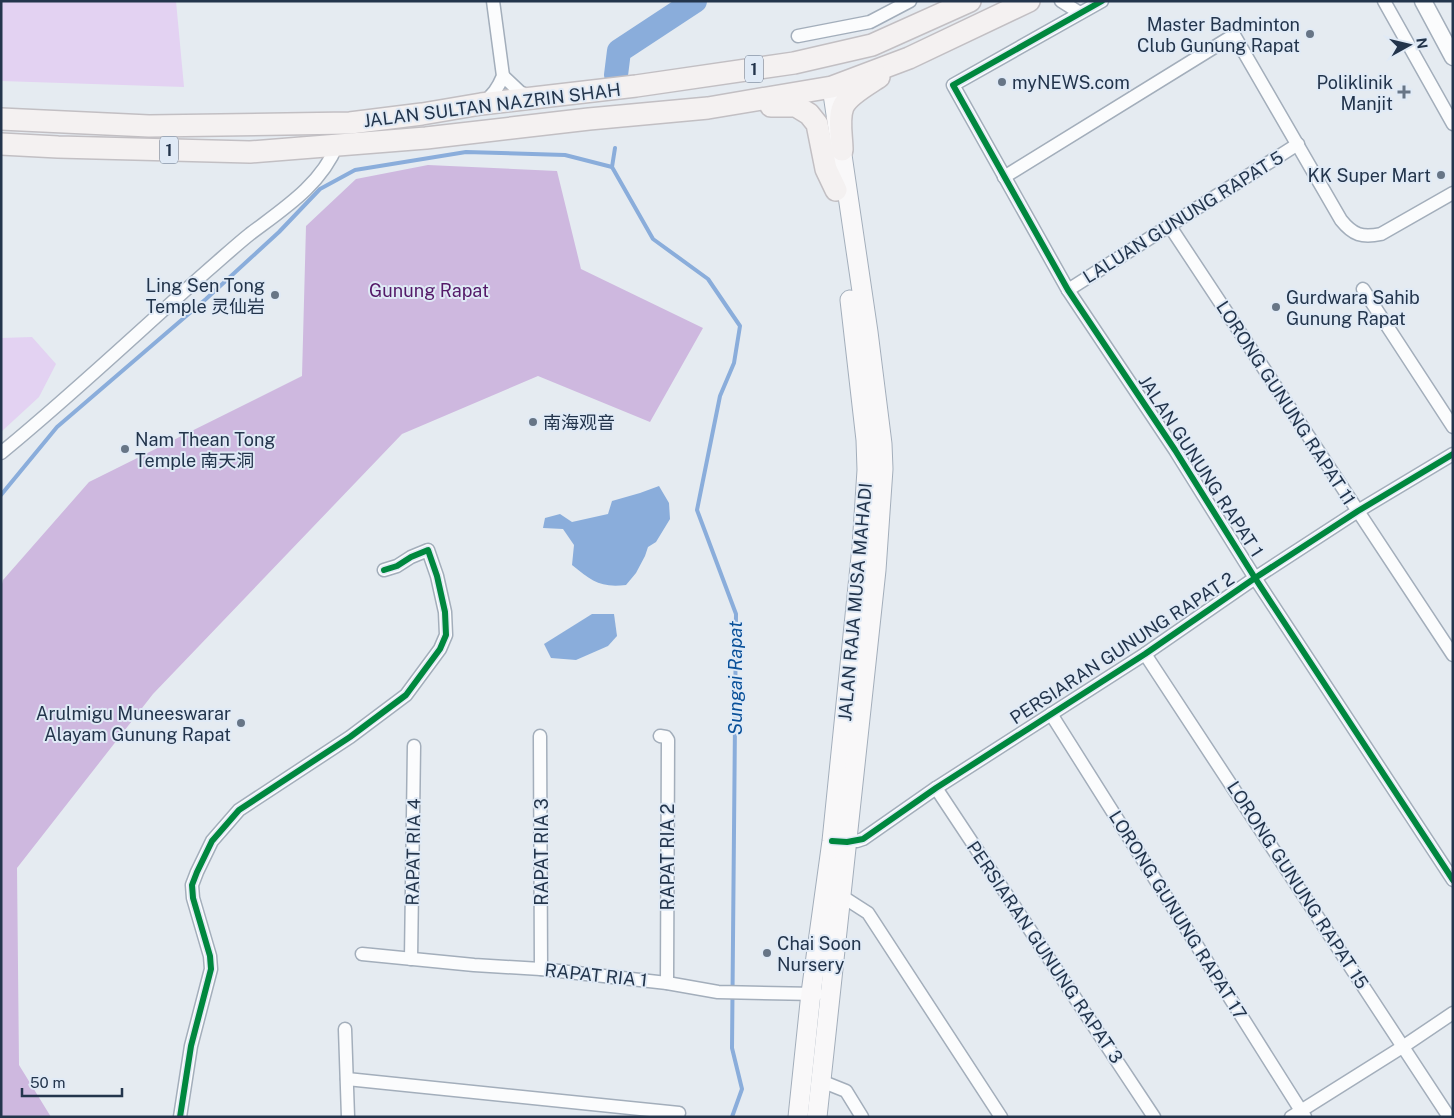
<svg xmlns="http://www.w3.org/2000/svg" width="1454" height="1118" font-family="'Public Sans','Noto Sans SC',sans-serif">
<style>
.green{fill:#e3d2f2}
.forest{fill:#ceb8df}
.water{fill:#8aaddb}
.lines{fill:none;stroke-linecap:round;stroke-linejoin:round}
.stream{stroke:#8aaddb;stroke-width:4}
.river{stroke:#8aaddb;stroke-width:24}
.minor-casing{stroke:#a3aebb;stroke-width:15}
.tertiary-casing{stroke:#a3aebb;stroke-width:19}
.secondary-casing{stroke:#a3aebb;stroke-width:21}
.trunk-casing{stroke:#c2bfc3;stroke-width:24}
.minor{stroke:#fbfcfd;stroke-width:12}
.tertiary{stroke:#fbfcfd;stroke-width:16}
.secondary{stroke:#f9f8f9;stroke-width:19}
.trunk{stroke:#f4f1f1;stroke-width:21}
.cycleway-casing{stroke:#e0eaf6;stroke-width:9}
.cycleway{stroke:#00873e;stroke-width:6}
.poi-dot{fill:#677586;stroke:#e0eaf6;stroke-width:2}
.labels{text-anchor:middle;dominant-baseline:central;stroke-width:4;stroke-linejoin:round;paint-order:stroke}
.shield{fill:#e0eaf6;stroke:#5c6b7f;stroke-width:1}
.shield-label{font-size:16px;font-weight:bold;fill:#23354c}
.poi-label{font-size:18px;fill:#23354c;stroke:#e0eaf6;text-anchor:end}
.street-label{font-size:18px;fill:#23354c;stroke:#e0eaf6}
.park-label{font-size:18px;fill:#531968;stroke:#e0eaf6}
.water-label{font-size:19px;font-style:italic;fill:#095099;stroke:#e0eaf6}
</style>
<rect width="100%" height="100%" fill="#e5ebf1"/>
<g class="green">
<polygon points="1,1 176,1 184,87 1,81"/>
<polygon points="32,337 56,364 39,397 1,432 1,338"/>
</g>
<polygon class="forest" points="428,165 557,171 581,269 703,328 650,422 538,376 402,434 153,694 17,868 19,1065 51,1117 1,1117 1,588 3,580 89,482 302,376 306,226 356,179"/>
<g class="water">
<path d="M659,486l10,17 1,16 -14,23 -8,5 -3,9 -9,17 -10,12c-26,3 -34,-4 -54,-20l2,-20 -11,-16 -20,-1 2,-10 15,-4 12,8 36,-8 4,-13 28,-8z"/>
<polygon points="592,614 614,614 617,636 608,646 576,660 551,658 544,644"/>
</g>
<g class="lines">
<g class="stream">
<polyline points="615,148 612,167 653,239 708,279 740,326 734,363 720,396 697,510 736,614 732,1048 742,1089 732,1117"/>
<polyline points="1,495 57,427 206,299 279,232 320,189 355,170 466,152 565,155 612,167"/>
</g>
<polyline class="river" points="616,75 619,51 695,1"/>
<g class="minor-casing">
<g id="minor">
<polyline points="1061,1 1080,13"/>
<polyline points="1102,1 953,85 1068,290 1175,450 1255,578 1453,880"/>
<polyline points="1384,1 1453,124"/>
<polyline points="798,36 870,22 910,1"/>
<polyline points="503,76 520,92 530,97"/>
<path d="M483,103c10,-8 15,-15 20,-27l-10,-75"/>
<path d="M1004,177l230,-142 107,185c12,15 21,18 40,14l72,-41"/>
<polyline points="1169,225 1453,655"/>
<polyline points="1363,289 1453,427"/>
<polyline points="1068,290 1298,144"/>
<path d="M1,453c71,-58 137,-121 206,-182 14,-12 28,-25 43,-37 33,-25 71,-49 87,-89"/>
<polyline points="1145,654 1449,1117"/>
<polyline points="1051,714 1305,1117"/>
<polyline points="540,736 541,969"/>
<polyline points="660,736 666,737 668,740 667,983"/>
<polyline points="936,788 1154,1117"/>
<polyline points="839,841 857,841 863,839 936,788 1145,654 1255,578 1358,511 1453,454"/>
<polyline points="840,895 868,913 1001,1117"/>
<polyline points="362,954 474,965 541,969 667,983 718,992 817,994"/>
<polyline points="411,959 414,746"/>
<polyline points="345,1029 348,1117"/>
<polyline points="347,1079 679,1113"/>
<polyline points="821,1081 846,1091 862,1117"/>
<polyline points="180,1117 191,1046 211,969 210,956 193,898 192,885 197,872 212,841 239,810 350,737 406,695 440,649 446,635 445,612 437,576 428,550 411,557 397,566 384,570"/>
<polyline points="1291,1117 1404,1046 1453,1013"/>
</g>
</g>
<g class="tertiary-casing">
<polyline id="tertiary" points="1423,1 1453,57"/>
</g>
<g class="secondary-casing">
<g id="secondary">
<polyline points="798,1117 811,993 832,841 862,547 867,470 866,440 850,300"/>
<polyline points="817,1117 876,570 883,469 882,444 868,332 832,87"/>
</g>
</g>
<g class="trunk-casing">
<g id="trunk">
<polyline points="771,106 796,106 809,114 817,124 826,169 836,190"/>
<polyline points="1,119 149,126 350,123 422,114 481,104 636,86 794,63 872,45 970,1"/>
<polyline points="1,144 58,147 250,152 426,138 589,119 708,108 832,87 909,58 1029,1"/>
<path d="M842,150c0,-13 -4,-31 1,-43 5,-12 26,-23 36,-30"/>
</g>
</g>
<use href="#minor" class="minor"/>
<use href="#tertiary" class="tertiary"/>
<use href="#secondary" class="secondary"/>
<use href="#trunk" class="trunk"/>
<g class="cycleway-casing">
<g id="cycleway">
<polyline points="1102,1 953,85 1068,290 1175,450 1255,578 1453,880"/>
<polyline points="832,841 847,842 863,839 936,788 1145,654 1255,578 1358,511 1453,454"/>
<polyline points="180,1117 191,1046 211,969 210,956 193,898 192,885 197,872 212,841 239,810 350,737 406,695 440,649 446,635 445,612 437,576 428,550 411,557 397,566 384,570"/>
</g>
</g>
<use href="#cycleway" class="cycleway"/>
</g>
<g class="poi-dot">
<circle cx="1310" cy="34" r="5"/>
<circle cx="1002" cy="82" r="5"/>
<path d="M1401.5 84.5h5v5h5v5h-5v5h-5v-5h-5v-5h5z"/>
<circle cx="1441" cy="175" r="5"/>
<circle cx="275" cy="295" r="5"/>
<circle cx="1276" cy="307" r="5"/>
<circle cx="533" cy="422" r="5"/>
<circle cx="125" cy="449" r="5"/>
<circle cx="241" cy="723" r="5"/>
<circle cx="767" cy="953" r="5"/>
</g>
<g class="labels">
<g class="shield">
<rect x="745" y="55.5" width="18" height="27" rx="4"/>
<rect x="160" y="136.5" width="18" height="27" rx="4"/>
</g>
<g class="shield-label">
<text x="754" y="69">1</text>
<text x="169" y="150">1</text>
</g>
<g class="poi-label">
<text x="1300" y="24">Master Badminton<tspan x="1300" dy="21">Club Gunung Rapat</tspan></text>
<text x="1012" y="82" text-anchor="start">myNEWS.com</text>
<text x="1393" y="82">Poliklinik<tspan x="1393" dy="21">Manjit</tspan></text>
<text x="1431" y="175">KK Super Mart</text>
<text x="265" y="285">Ling Sen Tong<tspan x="265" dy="21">Temple 灵仙岩</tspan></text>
<text x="1286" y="297" text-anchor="start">Gurdwara Sahib<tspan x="1286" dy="21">Gunung Rapat</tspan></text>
<text x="543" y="422" text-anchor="start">南海观音</text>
<text x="135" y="439" text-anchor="start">Nam Thean Tong<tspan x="135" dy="21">Temple 南天洞</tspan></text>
<text x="231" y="713">Arulmigu Muneeswarar<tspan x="231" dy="21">Alayam Gunung Rapat</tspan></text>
<text x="777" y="943" text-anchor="start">Chai Soon<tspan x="777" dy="21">Nursery</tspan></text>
</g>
<g class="street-label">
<text transform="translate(492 105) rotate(-7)">JALAN SULTAN NAZRIN SHAH</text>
<text transform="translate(1183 217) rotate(-32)">LALUAN GUNUNG RAPAT 5</text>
<text transform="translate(1286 403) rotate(57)">LORONG GUNUNG RAPAT 11</text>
<text transform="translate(1201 466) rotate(57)">JALAN GUNUNG RAPAT 1</text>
<text transform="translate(855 602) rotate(-85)">JALAN RAJA MUSA MAHADI</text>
<text transform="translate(1122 648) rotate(-33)">PERSIARAN GUNUNG RAPAT 2</text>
<text transform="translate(413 852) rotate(-89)">RAPAT RIA 4</text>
<text transform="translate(541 852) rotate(-90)">RAPAT RIA 3</text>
<text transform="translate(667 857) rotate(-90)">RAPAT RIA 2</text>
<text transform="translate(1298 885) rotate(57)">LORONG GUNUNG RAPAT 15</text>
<text transform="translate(1178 915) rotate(58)">LORONG GUNUNG RAPAT 17</text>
<text transform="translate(1045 952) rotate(56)">PERSIARAN GUNUNG RAPAT 3</text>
<text transform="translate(596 975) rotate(6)">RAPAT RIA 1</text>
</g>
<g class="park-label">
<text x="429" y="290">Gunung Rapat</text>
</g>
<g class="water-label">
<text transform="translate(735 678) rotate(-90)">Sungai Rapat</text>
</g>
</g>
<rect width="1454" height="1118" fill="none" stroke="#23354c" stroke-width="5"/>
<g transform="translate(1409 45) rotate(82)" stroke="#e0eaf6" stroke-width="4" paint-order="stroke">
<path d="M0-4L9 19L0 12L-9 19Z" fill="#23354c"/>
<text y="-8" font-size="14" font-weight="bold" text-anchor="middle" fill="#23354c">N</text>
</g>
<path d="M22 1088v8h100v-8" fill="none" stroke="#23354c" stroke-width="2.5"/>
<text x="30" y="1088" font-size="15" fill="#23354c" stroke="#e0eaf6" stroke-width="4" paint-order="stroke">50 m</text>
</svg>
